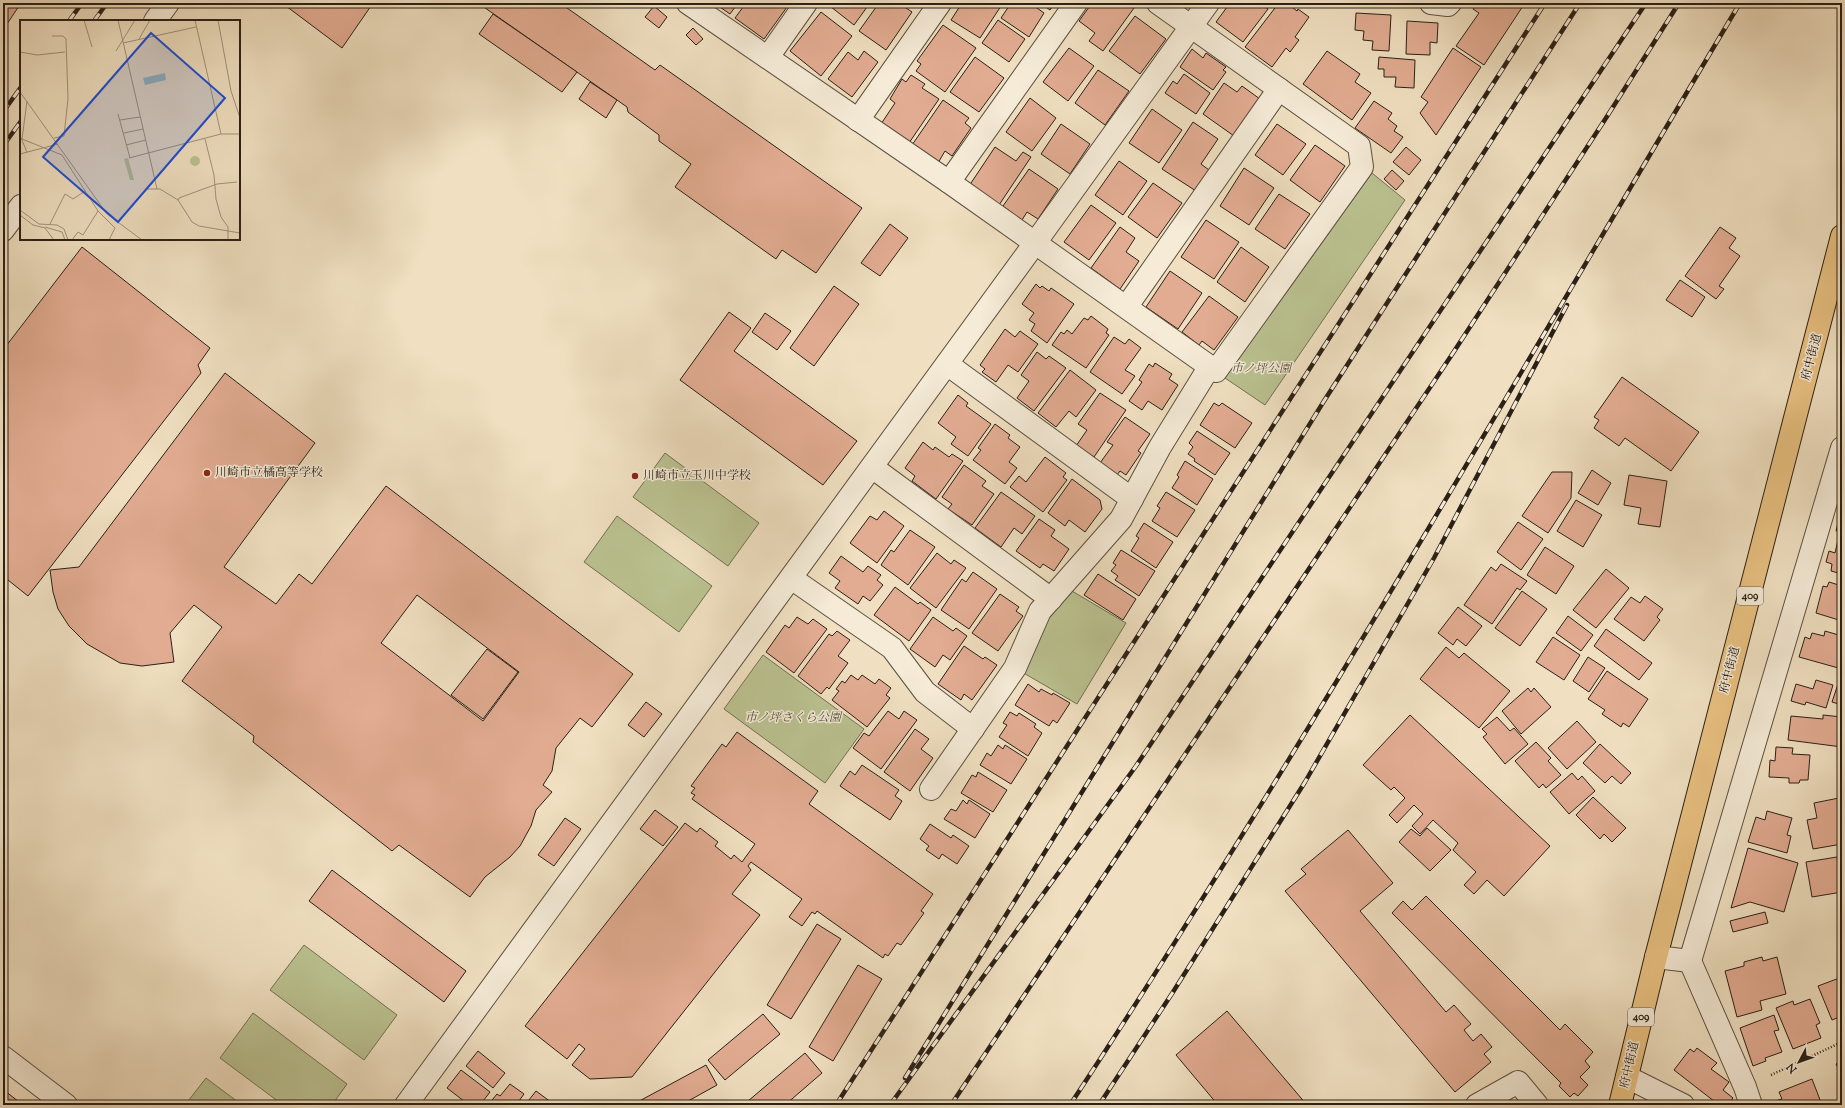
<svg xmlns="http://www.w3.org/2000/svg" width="1845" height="1108" font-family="'Sorts Mill Goudy','Noto Serif JP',serif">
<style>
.green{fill:#bbc291;stroke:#737154}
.building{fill:#e2ac92;stroke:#2b2017;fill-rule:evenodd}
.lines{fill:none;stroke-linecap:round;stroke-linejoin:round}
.minor-casing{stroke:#5c5042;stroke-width:24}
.highway-casing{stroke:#2b2017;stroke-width:24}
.path{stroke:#2b2017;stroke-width:2.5;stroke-dasharray:1 2;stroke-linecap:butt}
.minor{stroke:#f5ebd7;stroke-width:22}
.highway{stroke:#e8c080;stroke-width:22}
.rail-casing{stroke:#2b2017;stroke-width:4.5}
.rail{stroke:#f5ebd7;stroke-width:3;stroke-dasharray:9;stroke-linecap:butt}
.poi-dot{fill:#8f2418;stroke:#f5ebd7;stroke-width:1.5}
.labels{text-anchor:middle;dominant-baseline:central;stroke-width:3;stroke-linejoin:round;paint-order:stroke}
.shield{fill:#f5ebd7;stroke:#685d51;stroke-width:1}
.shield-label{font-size:11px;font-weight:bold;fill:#2b2017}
.street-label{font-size:12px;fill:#2b2017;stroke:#f5ebd7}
.park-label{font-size:12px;font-style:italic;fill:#56513c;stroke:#f5ebd7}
.poi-label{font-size:12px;fill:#2b2017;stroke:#f5ebd7;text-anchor:start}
.inset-road{fill:none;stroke:#a1937d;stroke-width:1}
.view{fill:#1d4ed8;fill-opacity:0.15;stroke:#1d4ed8;stroke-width:2}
.inset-edge{fill:none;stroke:#2b2017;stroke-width:2}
</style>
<rect width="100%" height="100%" fill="#f0e0c1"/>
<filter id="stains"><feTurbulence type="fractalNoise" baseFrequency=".005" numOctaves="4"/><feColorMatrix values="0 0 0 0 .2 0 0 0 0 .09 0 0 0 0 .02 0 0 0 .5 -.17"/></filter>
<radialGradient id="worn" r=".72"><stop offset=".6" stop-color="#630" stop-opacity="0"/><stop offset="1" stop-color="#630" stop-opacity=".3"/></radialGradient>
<g class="green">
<polygon points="1372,173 1405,200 1265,405 1225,378"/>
<polygon points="665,453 759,523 728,566 633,497"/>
<polygon points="617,516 712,586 679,632 584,562"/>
<polygon points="1072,591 1126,623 1077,704 1015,668 1051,599"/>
<polygon points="763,655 864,729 825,783 724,709"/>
<polygon points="304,945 397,1015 364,1060 270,990"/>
<polygon points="253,1013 347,1084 332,1105 283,1105 220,1058"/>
<polygon points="206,1078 242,1105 185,1105"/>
</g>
<g class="building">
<polygon points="3,3 21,3 3,30"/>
<polygon points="264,3 276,3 271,8"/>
<polygon points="282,3 373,3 342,48"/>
<polygon points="478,3 560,3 655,70 660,65 862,208 816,273 782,250 776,259 675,187 691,164 659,141 659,135 628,112 627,107"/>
<polygon points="714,3 738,3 730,14"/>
<polygon points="746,3 781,3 787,7 764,39 735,18"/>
<polygon points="826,3 870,3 854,25"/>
<polygon points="879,3 899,3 912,12 886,50 859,31"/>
<polygon points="962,3 1003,3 980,38 951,20"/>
<polygon points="1011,3 1030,3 1044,13 1029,37 1001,18"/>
<polygon points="1040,3 1055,3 1050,10"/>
<polygon points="1092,3 1128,3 1134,8 1103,51 1089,41 1095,33 1079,21"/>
<polygon points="1230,3 1260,3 1268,9 1243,42 1216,22"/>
<polygon points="1282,3 1287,3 1297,11 1298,9 1309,17 1295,37 1299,40 1290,52 1286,48 1272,67 1245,47 1278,4 1280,6"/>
<polygon points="1477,3 1525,3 1484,65 1456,46 1479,13 1473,9"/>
<polygon points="654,6 667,17 659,28 645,17"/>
<polygon points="821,12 852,36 821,76 790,51"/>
<polygon points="1356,13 1391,15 1389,51 1372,50 1373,41 1363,40 1364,31 1355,30"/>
<polygon points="493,14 577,72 562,92 479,34"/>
<polygon points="1135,16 1166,39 1140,74 1109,51"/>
<polygon points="998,20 1025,39 1009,62 982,43"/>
<polygon points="1407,21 1438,23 1437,43 1430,42 1430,55 1406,54"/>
<polygon points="943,25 976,48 945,92 916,71 921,64 917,61"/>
<polygon points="693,28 703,39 696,45 686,35"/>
<polygon points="1069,48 1094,66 1068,101 1043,82"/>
<polygon points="1453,48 1481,67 1436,135 1420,113 1428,102 1421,97"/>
<polygon points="1192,49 1203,58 1206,53 1226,67 1223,70 1226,72 1213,90 1180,67"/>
<polygon points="864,51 878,62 852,97 828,79 848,52 858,60"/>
<polygon points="1327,51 1360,74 1355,82 1371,93 1352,120 1303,84"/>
<polygon points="975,57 1004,78 979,112 950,92"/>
<polygon points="1379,57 1415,60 1414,88 1395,87 1396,77 1384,77 1384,69 1378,69"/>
<polygon points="1098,70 1129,91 1105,125 1075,103"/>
<polygon points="1184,74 1210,93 1196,114 1165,93 1173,81 1177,84"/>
<polygon points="911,75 925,84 922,88 939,99 909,143 881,124 895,103 890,99 902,79 906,82"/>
<polygon points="590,82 617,100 606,118 579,99"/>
<polygon points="1224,83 1237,92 1242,86 1260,99 1234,136 1203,114"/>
<polygon points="1030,98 1056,118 1032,151 1006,132"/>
<polygon points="943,100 969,118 965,123 971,128 952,156 945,151 938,163 912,145"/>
<polygon points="1374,101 1392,113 1388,119 1397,126 1394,131 1403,137 1391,153 1355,128"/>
<polygon points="1152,109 1182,130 1159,163 1129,143"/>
<polygon points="1193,122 1218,139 1201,164 1209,170 1196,191 1162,169"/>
<polygon points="1061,124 1090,144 1070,174 1041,154"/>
<polygon points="1277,124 1306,144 1283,175 1255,155"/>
<polygon points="1315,145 1345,166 1320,202 1290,180"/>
<polygon points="995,147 1016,161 1023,152 1031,157 999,205 969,186"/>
<polygon points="1406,147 1421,160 1409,175 1393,162"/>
<polygon points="1119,161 1147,181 1123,215 1095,195"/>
<polygon points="1244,168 1274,188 1249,225 1220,206"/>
<polygon points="1029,169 1058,189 1038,219 1027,212 1022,220 1003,206"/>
<polygon points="1392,170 1404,181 1396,190 1384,179"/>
<polygon points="1153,183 1182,203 1157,238 1128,217"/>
<polygon points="1279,194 1310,214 1285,249 1255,229"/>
<polygon points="1091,205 1116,223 1089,260 1064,242"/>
<polygon points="1206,220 1239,242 1214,279 1181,257"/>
<polygon points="890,224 908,238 880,276 861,263"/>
<polygon points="1120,227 1135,238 1126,252 1139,261 1120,289 1091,268"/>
<polygon points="1720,227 1736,238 1729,248 1740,256 1719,286 1724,289 1716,299 1685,276"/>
<polygon points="82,247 210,348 198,365 201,373 28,596 3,576 3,350"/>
<polygon points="1241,247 1269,267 1245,302 1217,282"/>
<polygon points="1170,271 1202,293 1178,329 1146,307"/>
<polygon points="1680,280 1705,297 1692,317 1666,300"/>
<polygon points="1036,284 1040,288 1042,286 1049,291 1051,288 1074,304 1047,343 1031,331 1035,324 1029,320 1034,313 1022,304"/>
<polygon points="834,286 859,304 814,366 790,348"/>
<polygon points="1209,296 1238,317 1214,350 1202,341 1199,345 1182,332"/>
<polygon points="729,312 751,328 734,351 857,441 823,485 680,380"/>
<polygon points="765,313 791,331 777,350 752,332"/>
<polygon points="1091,316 1108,329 1106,333 1109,335 1086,368 1052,345 1061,332 1064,334 1067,330 1072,334 1084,318 1088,320"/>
<polygon points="1005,329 1015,337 1020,331 1038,344 1018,372 1008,365 996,382 982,372 985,369 980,365"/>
<polygon points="1114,337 1125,344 1129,339 1141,348 1125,370 1135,376 1122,394 1090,372"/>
<polygon points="1037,352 1046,359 1049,356 1066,368 1034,411 1017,398 1029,381 1021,375"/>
<polygon points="1155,363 1172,374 1169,379 1178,385 1162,410 1148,401 1142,410 1129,401 1142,382 1139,380 1149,364 1153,367"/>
<polygon points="1070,370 1096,390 1076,417 1069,411 1056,427 1038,413"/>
<path d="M225,373l90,70 -91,124 52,37 23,-30 13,10 74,-98 247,188 -41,53 -12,-9 -24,30 -4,23 -9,14 9,7 -16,18 -5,16 -11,20 -10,11 -25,20 -15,20 -71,-52 -7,6 -139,-109 1,-6 -72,-55 40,-54 -28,-22 -24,28 4,29 -32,4 -22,-3 -33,-19 -18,-18 -11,-17 -5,-17 -3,-22 29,-3zM417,595l102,77 -36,49 -102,-78z"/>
<polygon points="1622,377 1699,432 1671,471 1625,438 1619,446 1594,428 1599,420 1594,417"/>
<polygon points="1100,393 1126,410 1094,457 1076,446 1087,430 1078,424"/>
<polygon points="958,395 968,403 966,406 991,424 968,456 951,444 956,437 938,423"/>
<polygon points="1214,403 1219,406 1222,403 1252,423 1235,448 1200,425"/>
<polygon points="1125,417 1150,434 1138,451 1141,453 1126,475 1120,471 1117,475 1100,463 1113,445 1107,442"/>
<polygon points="995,424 1010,435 1008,438 1020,447 1009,462 1017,468 1005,484 973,460 981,450 978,448"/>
<polygon points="1197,431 1230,453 1215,475 1194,461 1195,459 1188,454 1193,447 1189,443"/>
<polygon points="923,442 933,450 935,447 949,457 952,454 963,461 936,499 912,481 915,476 905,468"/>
<polygon points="1045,457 1066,473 1063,477 1067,480 1043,512 1010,487 1019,476 1026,482"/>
<polygon points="1185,461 1213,479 1197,505 1172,488 1179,477 1177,475"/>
<polygon points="964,465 986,481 982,486 994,494 972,525 948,509 952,504 942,497"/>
<polygon points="1592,470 1611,483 1598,505 1578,493"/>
<polygon points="1552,472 1572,472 1571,498 1548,533 1522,516"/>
<polygon points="1629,475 1667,481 1660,527 1638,524 1641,508 1624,505"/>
<polygon points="1072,479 1100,500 1102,509 1085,532 1069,520 1065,526 1048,513"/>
<polygon points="1001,492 1035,516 1022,534 1014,528 1001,547 975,528"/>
<polygon points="1166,492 1195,510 1177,537 1152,521 1160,508 1157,506"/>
<polygon points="1576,500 1602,515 1583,547 1557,531"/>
<polygon points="884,511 904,526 877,563 850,543 870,516 877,520"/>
<polygon points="1839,518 1842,519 1842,574 1831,571 1832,564 1826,562 1829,551 1835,553 1840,531 1836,531"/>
<polygon points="1039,519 1055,530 1051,536 1069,549 1054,571 1043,564 1040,568 1016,551"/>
<polygon points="1518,522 1543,539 1521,570 1497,552"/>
<polygon points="1144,523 1173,542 1156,568 1131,551 1139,538 1136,536"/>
<polygon points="910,530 935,547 908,585 881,565 891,550 894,552"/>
<polygon points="1545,547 1574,566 1556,594 1527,575"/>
<polygon points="1121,550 1155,571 1139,596 1115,580 1118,576 1111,571 1116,565 1113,563"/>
<polygon points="937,553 951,564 954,560 966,568 936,608 910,588"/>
<polygon points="841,556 863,572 868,566 881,575 877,580 883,585 870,601 863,596 858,604 835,588 840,581 829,573"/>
<polygon points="1501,564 1527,581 1520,590 1517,588 1492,624 1464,605 1491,567 1496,571"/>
<polygon points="1606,569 1629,588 1596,628 1573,610"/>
<polygon points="973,572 997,589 969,629 941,610 962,579 966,582"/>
<polygon points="1098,574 1136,599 1123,620 1084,595"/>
<polygon points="1829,582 1842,586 1842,621 1816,613 1823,586 1827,587"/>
<polygon points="895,587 918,604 920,602 931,610 909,641 874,615"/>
<polygon points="1522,591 1547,609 1520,646 1495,628"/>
<polygon points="1000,594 1019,607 1016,611 1023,616 998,651 972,633"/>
<polygon points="1645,596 1663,609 1657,617 1660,620 1644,641 1614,619 1631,597 1640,603"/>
<polygon points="1458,607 1482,626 1466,646 1457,639 1453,645 1438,633"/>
<polygon points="1568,616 1593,635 1581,651 1556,633"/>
<polygon points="797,617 808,624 813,619 827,629 794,673 766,652 785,625 789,628"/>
<polygon points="933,617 953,631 956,628 967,636 950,660 943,655 935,667 910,649"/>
<polygon points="1606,629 1652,663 1639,680 1594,646"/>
<polygon points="837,631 850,640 838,656 848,663 829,689 827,687 821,694 798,676 829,634 832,636"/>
<polygon points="1825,631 1842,636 1842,669 1799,657 1805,637 1810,639 1812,633 1824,636"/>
<polygon points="1553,637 1580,655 1564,680 1536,662"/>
<polygon points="964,646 983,659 985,657 997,665 972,700 964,694 961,700 938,684"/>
<polygon points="1446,647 1459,658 1464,653 1510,691 1479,728 1420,679"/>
<polygon points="487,649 518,672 483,719 451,695"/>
<polygon points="1588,657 1605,668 1589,692 1573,681"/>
<polygon points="1607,671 1648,699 1629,727 1623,723 1621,727 1602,714 1605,710 1588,699"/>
<polygon points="851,675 858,680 862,675 875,684 879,679 891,688 886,695 890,698 867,727 832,700 839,691 836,689 842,681 845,683"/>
<polygon points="1816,680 1833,685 1826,708 1806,702 1805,705 1791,701 1796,684 1813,689"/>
<polygon points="1839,681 1842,682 1842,705 1832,702"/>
<polygon points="1028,684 1039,692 1041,689 1052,695 1053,693 1070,703 1057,723 1053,720 1049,726 1015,705"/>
<polygon points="1528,688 1531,692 1534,688 1551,707 1521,734 1502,711"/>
<polygon points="646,702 662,714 644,737 628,725"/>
<polygon points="888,711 899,719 904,711 917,720 881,769 853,748 864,733 869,736"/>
<polygon points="1010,712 1017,716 1019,713 1036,724 1034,727 1042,733 1028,756 999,737 1007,725 1003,723"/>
<polygon points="1410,715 1550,846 1504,896 1487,880 1474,894 1464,885 1476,872 1453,850 1458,843 1433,820 1420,834 1412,826 1423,814 1414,805 1397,823 1389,815 1405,798 1394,787 1391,790 1363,765"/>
<polygon points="1823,715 1842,717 1842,747 1788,740 1791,716 1823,719"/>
<polygon points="1497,717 1510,731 1514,728 1528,744 1505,764 1483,737 1487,734 1482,729"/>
<polygon points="1577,721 1596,742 1567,769 1548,748"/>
<polygon points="915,729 929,739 921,749 933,758 910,791 884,772"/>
<polygon points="737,732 818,791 809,804 933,894 921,911 924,913 901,945 897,943 888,956 885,954 883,958 817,911 815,914 812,912 802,926 789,917 802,899 751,862 748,866 751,870 732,894 760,915 632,1077 590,1079 572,1065 585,1049 579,1044 567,1059 525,1026 685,823 697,832 700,828 718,842 715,846 731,859 734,855 742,862 755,844 692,799 695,795 691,793 695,788 691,786 722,744 726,747"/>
<polygon points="1536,742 1551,758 1548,761 1561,775 1546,788 1543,784 1539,788 1515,761"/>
<polygon points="1600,744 1631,773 1621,784 1612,776 1605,783 1583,763"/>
<polygon points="998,745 1003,749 1005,745 1027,759 1011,784 980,765 987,753 991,756"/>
<polygon points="1776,747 1793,748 1792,754 1810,755 1808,780 1800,780 1799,783 1789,783 1789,778 1769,777 1770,760 1775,761"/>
<polygon points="862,765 899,790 895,796 902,801 890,820 840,786 850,771 855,775"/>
<polygon points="978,772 1007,790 993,812 961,793 972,775 976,777"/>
<polygon points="1572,773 1578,780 1582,776 1595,791 1569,814 1550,792"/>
<polygon points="1593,797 1626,828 1612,842 1604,834 1600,839 1576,815"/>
<polygon points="1839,798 1842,813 1842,844 1813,849 1807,820 1817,818 1814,803"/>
<polygon points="963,800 967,804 969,800 990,814 975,838 944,819 951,809 956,811"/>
<polygon points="655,810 678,827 663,846 640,829"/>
<polygon points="1767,811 1792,818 1787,835 1791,836 1787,853 1748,842 1756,817 1765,820"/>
<polygon points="565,818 581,829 554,866 538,855"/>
<polygon points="930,824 951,838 953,835 969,846 957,864 942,854 939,859 926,850 929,846 920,839"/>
<polygon points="1427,828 1451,850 1430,871 1399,842 1411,829 1420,836"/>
<polygon points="1348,830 1393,883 1360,911 1446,1012 1454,1005 1471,1024 1464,1030 1473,1041 1481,1034 1492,1047 1484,1054 1491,1062 1455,1092 1285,891 1306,874 1301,869"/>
<polygon points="1748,848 1798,863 1784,912 1750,902 1731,908"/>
<polygon points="1837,857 1842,892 1812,897 1806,862"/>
<polygon points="332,870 466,971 444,1002 309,901"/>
<polygon points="1426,896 1560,1030 1565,1024 1593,1052 1585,1061 1590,1067 1580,1077 1588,1085 1578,1096 1574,1093 1570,1097 1559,1086 1561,1083 1392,913 1403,901 1412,910"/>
<polygon points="1765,912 1768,923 1733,932 1730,921"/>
<polygon points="817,924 841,939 791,1019 767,1005"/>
<polygon points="1762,957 1763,961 1777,957 1786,994 1760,1001 1762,1010 1737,1017 1725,971 1744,966 1744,962"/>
<polygon points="858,965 882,979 833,1061 809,1047"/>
<polygon points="1842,977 1842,1016 1832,1020 1818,986"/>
<polygon points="1810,999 1820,1023 1816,1025 1821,1038 1793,1049 1776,1008 1793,1001 1794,1005"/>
<polygon points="1227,1011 1307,1105 1218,1105 1176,1055"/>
<polygon points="763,1014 780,1034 725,1080 708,1060"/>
<polygon points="1774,1015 1779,1030 1774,1031 1782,1052 1765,1058 1766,1061 1753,1066 1740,1028"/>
<polygon points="1697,1048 1717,1063 1711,1069 1729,1082 1723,1090 1733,1098 1730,1102 1734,1105 1719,1105 1674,1070 1690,1049 1694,1052"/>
<polygon points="478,1051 505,1073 493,1088 466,1066"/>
<polygon points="805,1053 822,1073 785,1105 751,1105 748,1101"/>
<polygon points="1842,1061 1842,1076 1836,1064"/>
<polygon points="706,1065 717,1085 681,1105 632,1105"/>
<polygon points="461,1070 490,1092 480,1105 469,1105 447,1088"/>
<polygon points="1812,1079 1822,1105 1777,1105 1775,1101 1782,1099 1779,1092"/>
<polygon points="510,1084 524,1094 516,1105 488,1105 497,1094 500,1096"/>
<polygon points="5,1091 18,1101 15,1105 3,1105 3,1094"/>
<polygon points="536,1091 555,1105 525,1105"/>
</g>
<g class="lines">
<g class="minor-casing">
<g id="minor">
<polyline points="688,3 949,182 1216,371 1362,167 1359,146 1158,3"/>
<polyline points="1431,3 1448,5 1450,3"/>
<polyline points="155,21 168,3"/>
<polyline points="768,57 806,3"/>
<polyline points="858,120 940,3"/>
<polyline points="949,182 1076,3"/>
<polyline points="3,230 21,206"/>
<polyline points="1127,306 1279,89"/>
<polyline points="947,364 1132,499"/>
<polyline points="872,467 1051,599"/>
<polyline points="791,578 892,648 925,692 973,729"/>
<polyline points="931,789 1015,668 1040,611 1121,519 1160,447 1210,366"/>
<polyline points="1656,957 1690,961"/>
<polyline points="3,1057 66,1105"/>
<polyline points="1627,1077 1683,1105"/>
<polyline points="406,1105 1035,243 1208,3"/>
<polyline points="1477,1105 1518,1082 1537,1105"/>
<polyline points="1751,1105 1745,1087 1690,961 1842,448"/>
</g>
</g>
<g class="highway-casing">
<polyline id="highway" points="1620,1105 1656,957 1842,236"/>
</g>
<polyline class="path" points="1771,1075 1842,1042"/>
<use href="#minor" class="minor"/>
<use href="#highway" class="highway"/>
<g class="rail-casing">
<g id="rail">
<polyline points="69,21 82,3"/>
<polyline points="94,21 107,3"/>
<polyline points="3,112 21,87"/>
<polyline points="3,146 21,121"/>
<polyline points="905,1078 1324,401 1580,3"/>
<polyline points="836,1105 1545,3"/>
<polyline points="890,1105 1136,766 1646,3"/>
<polyline points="951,1105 1453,353 1606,118 1679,3"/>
<path d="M1070,1105c236,-359 450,-733 670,-1102"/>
<polyline points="1099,1105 1173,992 1305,782 1434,558 1567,305"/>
</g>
</g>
<use href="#rail" class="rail"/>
</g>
<g class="poi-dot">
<circle cx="207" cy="473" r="4"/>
<circle cx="635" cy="476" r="4"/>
</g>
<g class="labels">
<g class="shield">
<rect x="1737" y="587" width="26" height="18" rx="3"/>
<rect x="1628" y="1008" width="26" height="18" rx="3"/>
</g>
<g class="shield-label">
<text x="1750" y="596">409</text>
<text x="1641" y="1017">409</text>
</g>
<g class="street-label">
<text transform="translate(1812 357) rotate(-75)">府中街道</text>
<text transform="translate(1730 670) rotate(-75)">府中街道</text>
<text transform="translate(1630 1065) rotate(-77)">府中街道</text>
</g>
<g class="park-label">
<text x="1261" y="369">市ノ坪公園</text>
<text x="793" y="718">市ノ坪さくら公園</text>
</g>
<g class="poi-label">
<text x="215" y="473">川崎市立橘高等学校</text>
<text x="643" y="476">川崎市立玉川中学校</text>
</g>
</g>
<g transform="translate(20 20)">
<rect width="220" height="220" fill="#f0e0c1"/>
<path d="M170 141a5 5 0 1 1 10 0a5 5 0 1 1-10 0ZM108,138l6,22h-4l-6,-21z" fill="#bbc291"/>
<path d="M145,53l1,7 -21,5 -2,-7z" fill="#9dbbbb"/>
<path class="inset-road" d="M64,0l8,27M98,0l39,169M175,0l26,114M198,0l13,71 9,27M32,16h11l3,3 2,60 -4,37 -10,2M119,19l11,-19M103,23l73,-16M96,31l19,-31M0,32l17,3 28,-3M0,72l87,122 35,26M7,81l-5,38 40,16 36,56 17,17 -6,12M98,94l12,44M100,100l20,-3M104,113l19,-4M1,118l6,14M185,119l9,36 2,24 5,18 7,10v13M106,125l20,-5M0,134l38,-10M109,138l92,-24h19M127,169h13l18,11 14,22 7,4 41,7M158,180l1,-2 38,-14 20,-2M0,190l19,14 18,1 7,4 4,11M0,195l13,10 12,3 9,12M30,204l15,-30 8,5 12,-8M25,207l17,5 3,8M52,220l6,-8 5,3 15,-24"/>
<path class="view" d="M131,13l74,65 -107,124 -75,-65z"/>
<rect width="220" height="220" class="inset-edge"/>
</g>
<rect width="1845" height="1108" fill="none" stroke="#f0e0c1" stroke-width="16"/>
<rect x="4" y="4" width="1837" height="1100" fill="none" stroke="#2b2017" stroke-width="2"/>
<rect x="8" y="8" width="1829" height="1092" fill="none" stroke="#2b2017"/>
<g transform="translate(1799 1062) rotate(229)" stroke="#f5ebd7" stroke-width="3" paint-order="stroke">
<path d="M0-3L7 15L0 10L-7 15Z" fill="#2b2017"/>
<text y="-6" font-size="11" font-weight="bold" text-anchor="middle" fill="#2b2017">N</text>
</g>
<rect width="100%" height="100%" filter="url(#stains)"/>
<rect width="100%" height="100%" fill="url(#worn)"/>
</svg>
